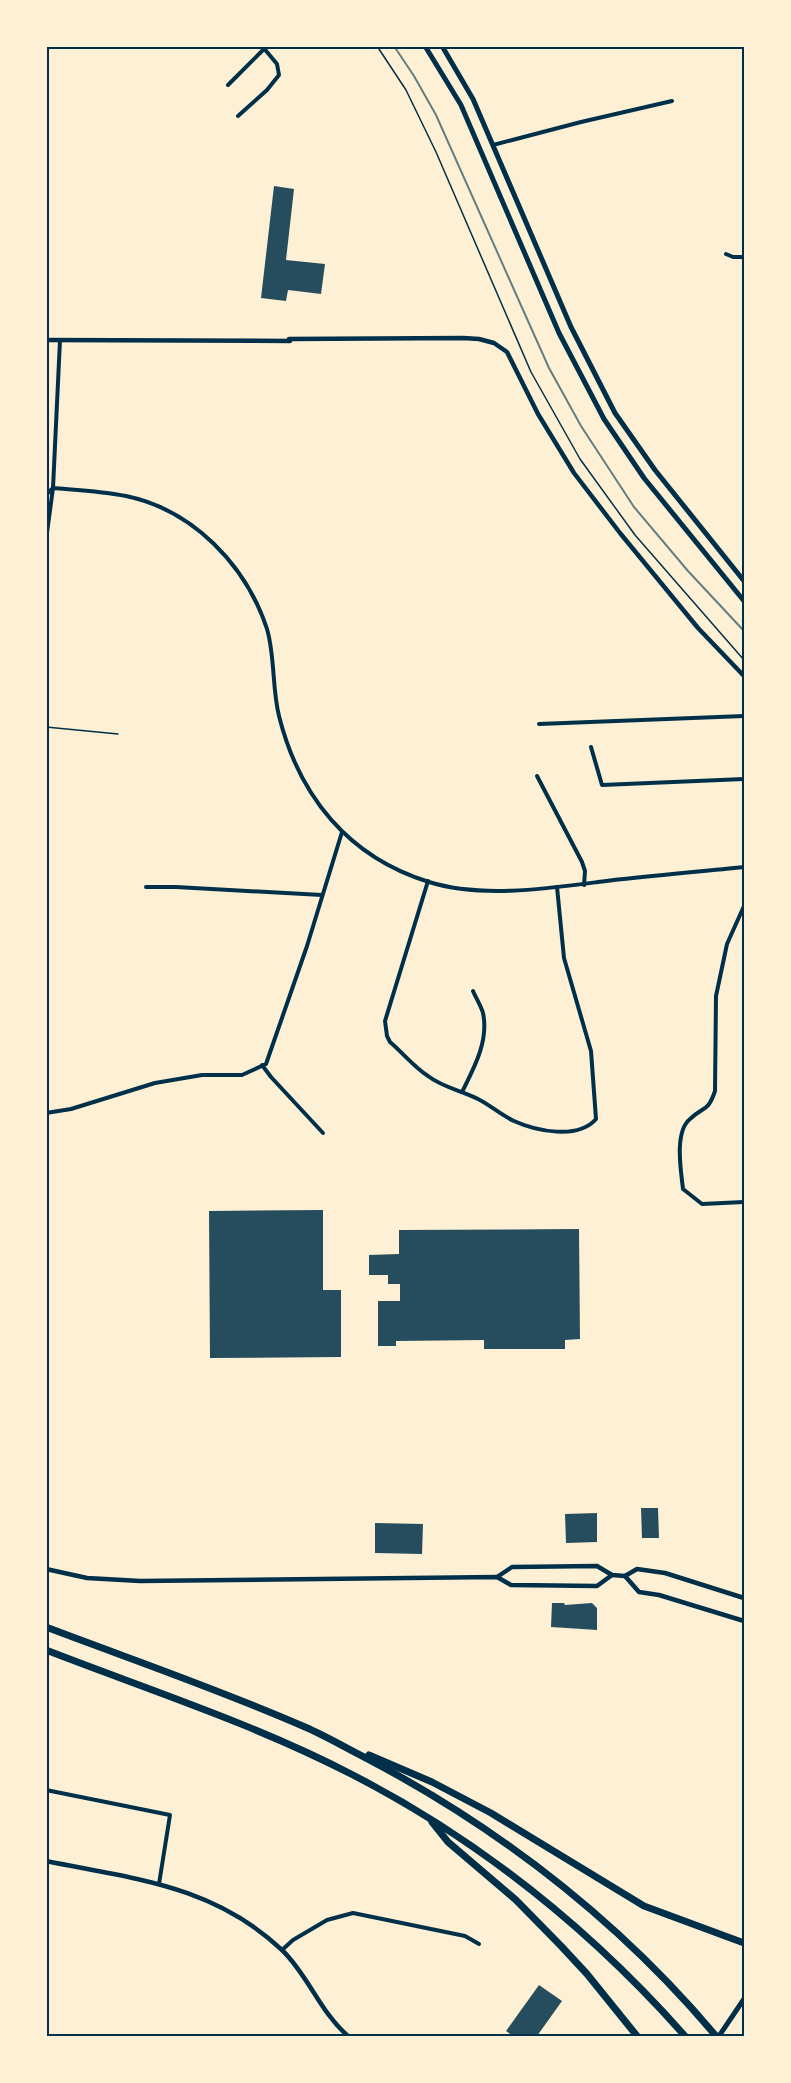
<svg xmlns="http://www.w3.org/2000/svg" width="791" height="2083" font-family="'Archivo Narrow',sans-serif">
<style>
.building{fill:#264d5e}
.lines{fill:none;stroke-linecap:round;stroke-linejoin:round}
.path{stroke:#003049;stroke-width:1.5}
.service{stroke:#003049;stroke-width:1.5}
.minor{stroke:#003049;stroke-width:4}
.tertiary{stroke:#003049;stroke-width:4.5}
.secondary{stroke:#003049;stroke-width:5}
.primary{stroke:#003049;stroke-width:5}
.motorway{stroke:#003049;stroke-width:7}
.rail{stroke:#657d81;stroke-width:2}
.neatline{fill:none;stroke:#003049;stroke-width:2}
</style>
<rect width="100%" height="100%" fill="#fdf0d5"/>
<g class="building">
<polygon points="274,186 294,189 286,260 325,264 321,294 288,290 286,301 261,298"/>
<polygon points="323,1210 323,1290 341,1290 341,1357 210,1358 209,1211"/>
<polygon points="579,1229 580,1339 565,1340 565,1349 484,1349 484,1340 396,1341 396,1346 378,1346 378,1301 400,1301 400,1284 388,1284 388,1275 369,1275 369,1255 399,1254 399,1230"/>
<polygon points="641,1508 658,1508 659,1538 642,1538"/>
<polygon points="597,1513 597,1542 566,1543 565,1514"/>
<polygon points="375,1523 423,1524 422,1554 375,1553"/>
<polygon points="552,1603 564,1603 565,1605 592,1603 597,1608 597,1630 551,1627"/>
<polygon points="539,1985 562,2001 537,2036 513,2036 506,2031"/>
</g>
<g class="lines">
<polyline class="path" points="377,46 406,90 436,152 531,372 580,459 635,535 744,660"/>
<polyline class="service" points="46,727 118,734"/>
<g class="minor">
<polyline points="228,85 264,49"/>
<polyline points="238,116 267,90 279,75 277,64 262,46"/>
<polyline points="493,145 581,122 672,101"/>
<polyline points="726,254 733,257 744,257"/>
<path d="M46,495l7,-7c24,2 49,3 73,8 67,14 120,69 141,133 8,27 5,59 12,87 20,80 69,141 150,166 51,16 116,7 169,0 49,-6 98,-10 146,-15"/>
<polyline points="46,540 53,488 60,340"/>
<polyline points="539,724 744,716"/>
<polyline points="591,747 602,785 744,779"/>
<polyline points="537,776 582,862 585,871 584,885"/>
<path d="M428,881l-43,140 2,15 3,6c13,11 24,25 38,34 14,11 34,15 50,23 12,6 23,16 36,22 22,10 64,19 82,-2l-5,-68 -27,-93 -7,-71"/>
<polyline points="146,887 176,887 322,895"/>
<path d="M744,906l-17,38 -11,52 -1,95c-7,21 -11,15 -25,28 -16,13 -9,52 -7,70l19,15 42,-2"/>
<polyline points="262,1065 271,1077 323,1133"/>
<path d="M462,1092c12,-24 27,-51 21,-79 -2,-7 -7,-15 -10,-22"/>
<polyline points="46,1113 71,1109 155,1083 202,1075 242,1075 266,1064 307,946 342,832"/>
<polyline points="46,1790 170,1815 159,1884"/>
<polyline points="282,1950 293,1940 327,1920 353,1913 465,1936 479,1944"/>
</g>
<g class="tertiary">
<polyline points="46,340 290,341 289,339 463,338 479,339 494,343 507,352 538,414 574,473 620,533 698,628 744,676"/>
<polyline points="46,1569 87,1578 140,1581 497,1577 511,1585 597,1586 612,1575"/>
<polyline points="625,1576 639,1592 659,1595 744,1621"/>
<polyline points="497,1577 512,1567 597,1566 612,1575 625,1576 637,1569 665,1573 744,1598"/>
<path d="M46,1861c88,18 167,24 236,89 26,25 38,62 66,86"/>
</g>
<polyline class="secondary" points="719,2036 744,1999"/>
<g class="primary">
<polyline points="425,46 461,105 559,333 604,419 644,478 744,601"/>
<polyline points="442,46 473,99 571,327 615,413 655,470 744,581"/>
</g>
<g class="motorway">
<path d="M46,1627c87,33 175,63 259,100 21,9 41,21 61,31 133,70 253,163 350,278"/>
<path d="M46,1650c103,40 209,74 307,125 126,65 238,155 332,261"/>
<polyline points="369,1755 432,1782 491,1813 644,1906 744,1943"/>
<polyline points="432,1822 448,1842 516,1900 562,1947 587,1974 637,2036"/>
</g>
<polyline class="rail" points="394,46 414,76 436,115 549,368 581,426 634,507 688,571 744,631"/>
</g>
<rect width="791" height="2083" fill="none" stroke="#fdf0d5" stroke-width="96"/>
<rect x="48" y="48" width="695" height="1987" class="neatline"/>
</svg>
